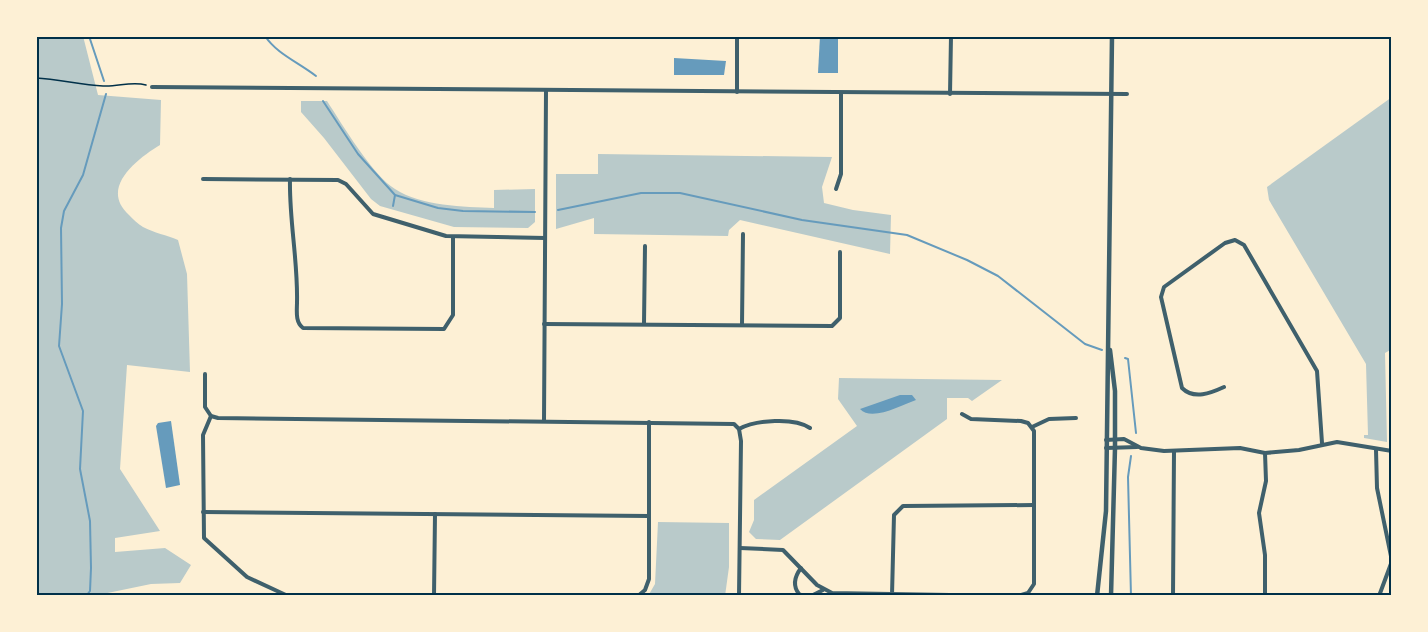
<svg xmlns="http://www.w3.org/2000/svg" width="1428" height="632" font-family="'Source Sans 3',sans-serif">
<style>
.green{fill:#b9caca}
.water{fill:#669bbc}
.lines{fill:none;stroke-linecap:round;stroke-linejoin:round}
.stream{stroke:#669bbc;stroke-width:2}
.path{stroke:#003049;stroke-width:1.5}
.minor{stroke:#3f606c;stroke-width:4}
.tertiary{stroke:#3f606c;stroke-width:4.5}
.neatline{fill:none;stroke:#003049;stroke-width:2}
</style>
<rect width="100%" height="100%" fill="#fdf0d5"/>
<g class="green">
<path d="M36,36h47l15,59 63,5 -1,45c-23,14 -61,43 -31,70 4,4 9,9 14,12 11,6 24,8 35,13l9,34 3,98 -63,-7 -7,104 40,62 -45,7v14l50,-4 26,17 -11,18 -29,1 -58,12h-57z"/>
<polygon points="1392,97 1392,349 1385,353 1387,442 1364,438 1364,435 1368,435 1366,364 1269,200 1267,187"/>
<path d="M301,101h26c15,23 46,75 68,88 26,17 69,18 99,19v-18l41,-1v33l-7,6 -74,-1 -74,-21 -9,-7 -47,-61 -23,-26z"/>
<polygon points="598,154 832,157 822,187 824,203 853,210 891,215 890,254 740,220 729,230 728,236 594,234 594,218 556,229 556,174 598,174"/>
<polygon points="839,378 1002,380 972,401 968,398 947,398 947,419 780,540 756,539 749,532 754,520 754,500 857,426 838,399"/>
<polygon points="658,522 729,523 729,567 725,596 648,596 655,584"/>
</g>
<g class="water">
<polygon points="820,36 838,36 838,73 818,73"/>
<polygon points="674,58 726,61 724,75 674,75"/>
<path d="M900,395h12l4,5c-15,5 -44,22 -56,9z"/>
<polygon points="171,421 180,485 166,488 156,426 158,423"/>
</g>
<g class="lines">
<g class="stream">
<polyline points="89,36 104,81"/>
<path d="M265,36c12,18 33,26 51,40"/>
<polyline points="323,101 358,154 395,195 438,208 463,211 535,212"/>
<polyline points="393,206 395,195"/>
<polyline points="558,210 641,193 680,193 802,220 907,235 967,260 998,276 1085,344 1102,350"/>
<polyline points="1125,358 1128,359 1136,433"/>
<polyline points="1131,456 1128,477 1131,596"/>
<polyline points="86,596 90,591 91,568 90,521 80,469 83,411 59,346 62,304 61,228 64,211 83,175 106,94"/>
</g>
<path class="path" d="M36,78c23,1 44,7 67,8 15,1 28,-5 43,-1"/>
<g class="minor">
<polyline points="152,87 1127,94"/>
<polyline points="737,92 737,36"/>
<polyline points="950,94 951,36"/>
<polyline points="203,179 338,180 346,184 373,214 446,236 545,238"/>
<path d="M290,179c-1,41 8,81 7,123 0,9 -2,20 6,26l141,1 9,-14v-77"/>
<polyline points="836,189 841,174 841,94"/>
<polyline points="544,324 832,326 840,318 840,252"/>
<polyline points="644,324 645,246"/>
<polyline points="742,325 743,234"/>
<polyline points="205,374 205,407 211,416 218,418 734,424 739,429 741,441 739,596"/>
<path d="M1224,387c-13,6 -30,13 -42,1l-21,-91 3,-10 61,-44 10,-3 9,5 73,126 5,72"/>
<polyline points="962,414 971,419 1021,421 1028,423 1034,431 1034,584 1028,593 1018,596"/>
<polyline points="211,416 203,435 204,538 247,577 288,596"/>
<polyline points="544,421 546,91"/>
<polyline points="1032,427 1049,419 1076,418"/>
<path d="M739,429c17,-9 55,-12 71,-1"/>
<polyline points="1106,440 1124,439 1141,448 1164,451 1240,448 1265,453 1299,450 1337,442 1392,451"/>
<polyline points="1106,448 1137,447"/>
<polyline points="1376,450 1377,488 1392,561 1379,596"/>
<polyline points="1265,453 1266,481 1259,513 1265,555 1265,596"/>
<polyline points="203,512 649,516"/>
<polyline points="740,548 783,550 817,585 832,593 1009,596"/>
<path d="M801,568c-6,8 -9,17 -2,26l5,2"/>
<polyline points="892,595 894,515 903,506 1034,505"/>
<polyline points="434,596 435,514"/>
<polyline points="638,596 645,590 649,579 649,422"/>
<polyline points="811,596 823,590"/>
<polyline points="1173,596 1174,451"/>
</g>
<g class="tertiary">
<polyline points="1110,350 1115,391 1115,448 1111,596"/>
<polyline points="1097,596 1106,511 1112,36"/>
</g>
</g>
<rect width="1428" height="632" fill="none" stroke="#fdf0d5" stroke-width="75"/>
<rect x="38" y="38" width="1352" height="556" class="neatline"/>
</svg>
